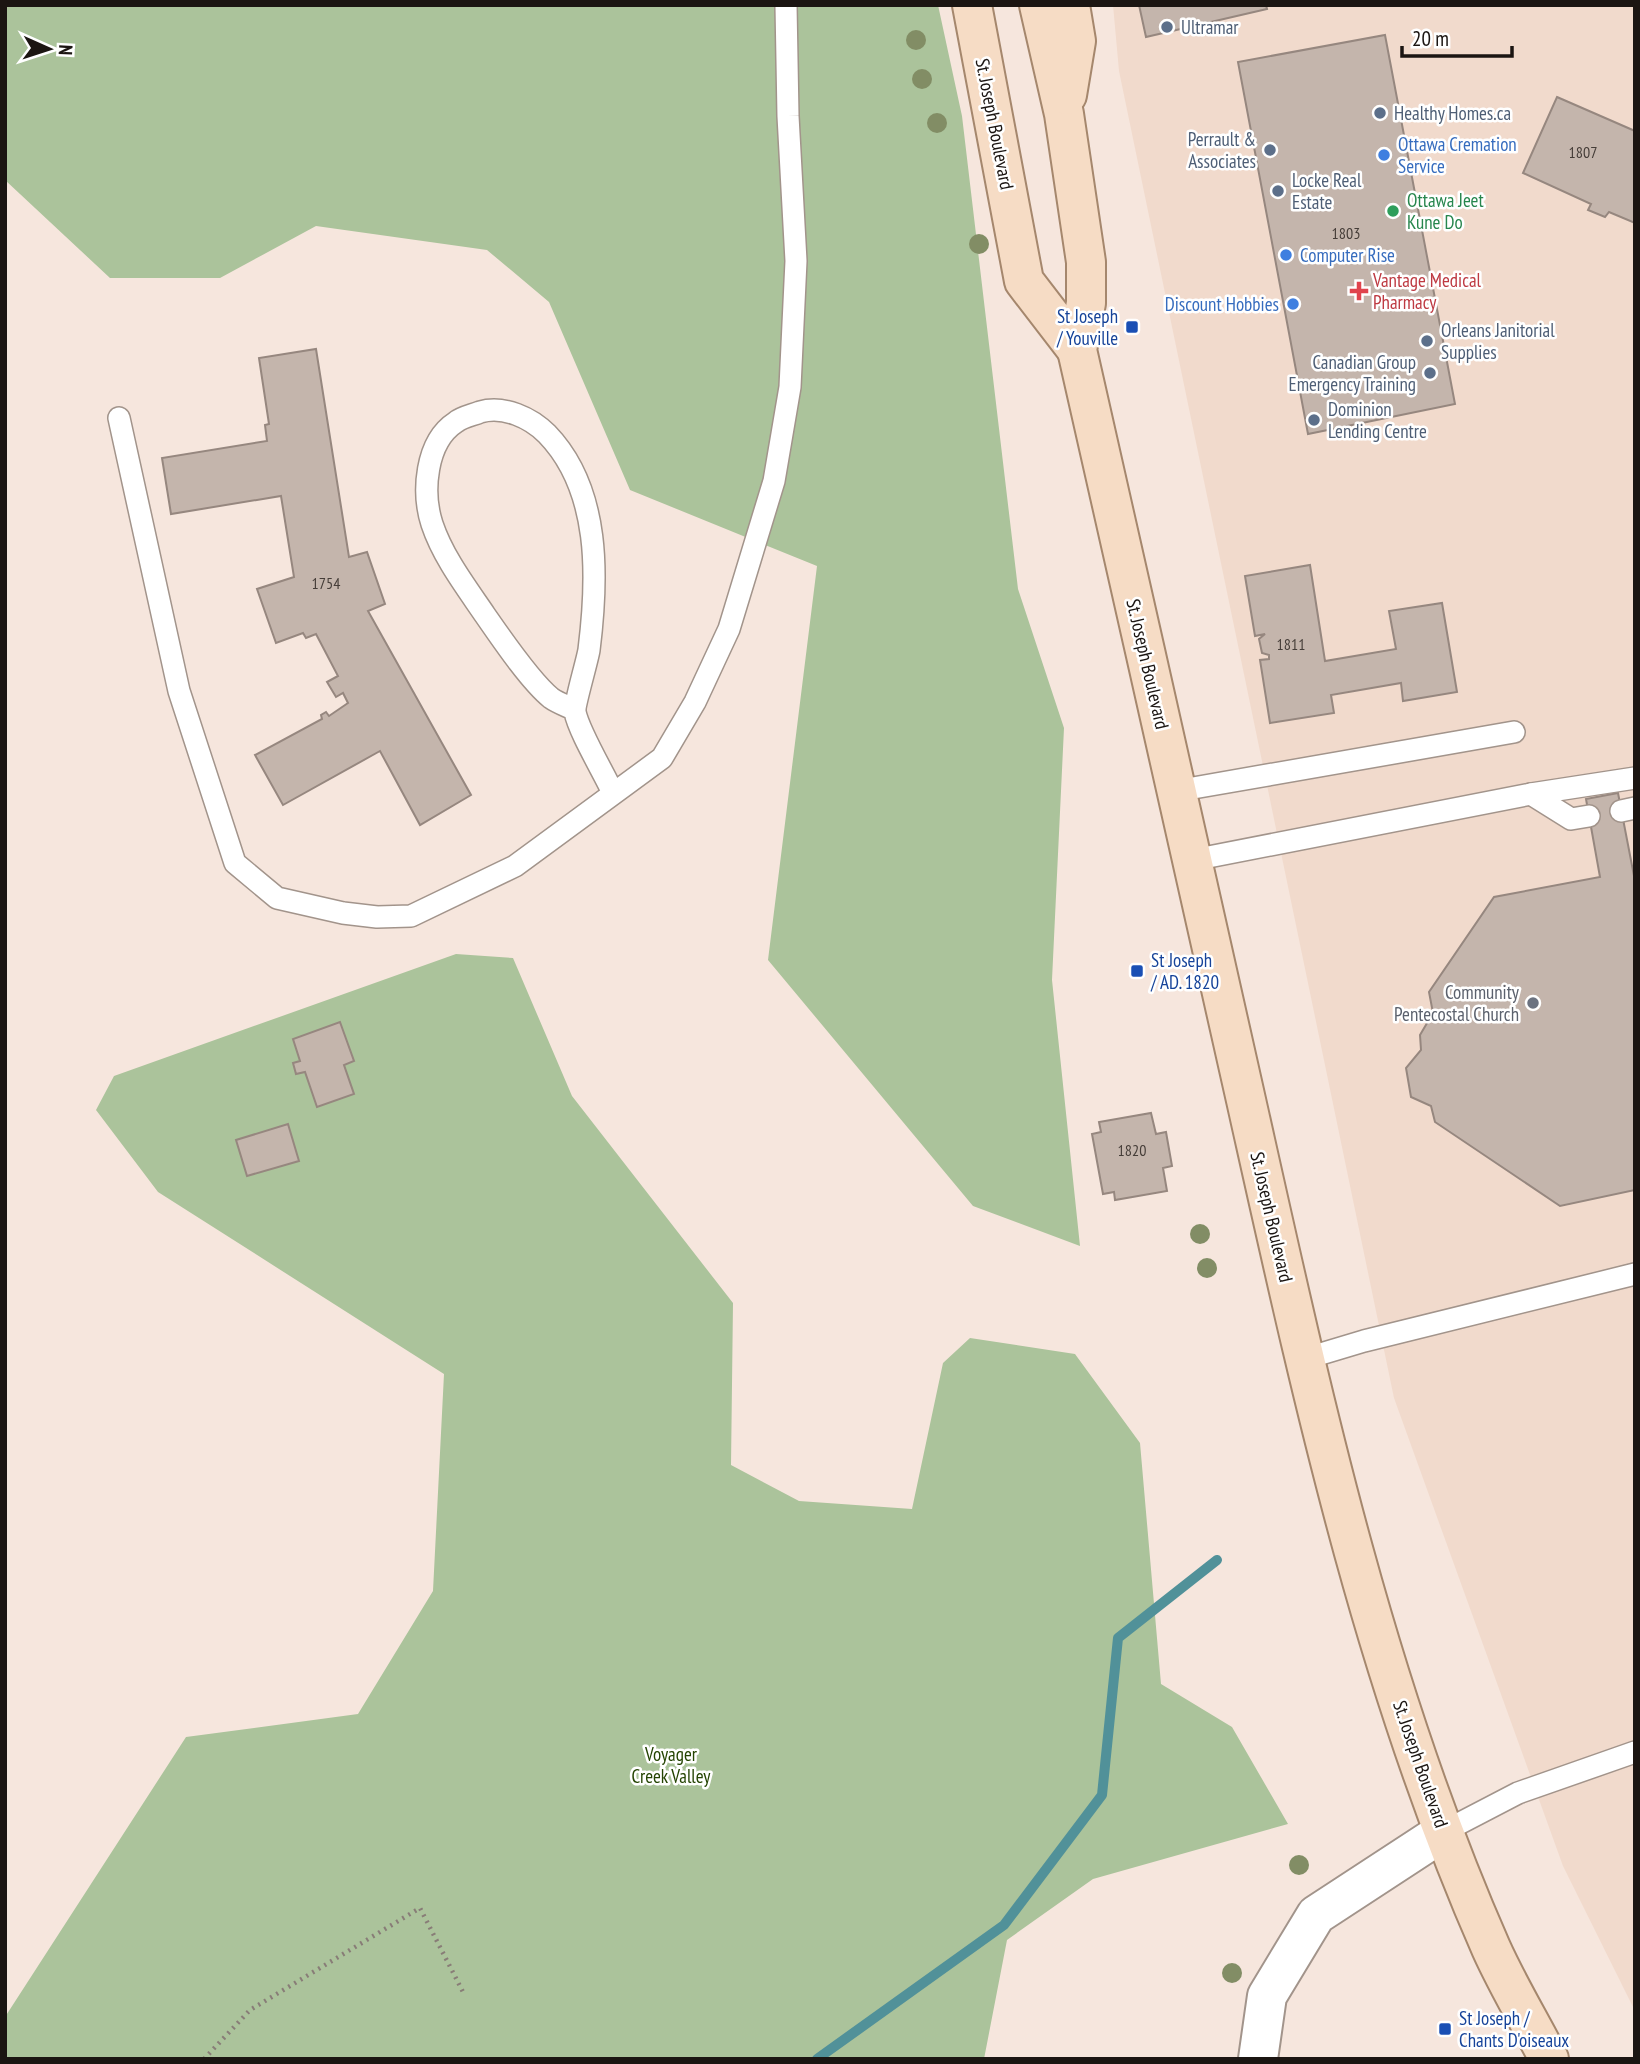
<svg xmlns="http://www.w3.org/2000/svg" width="1640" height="2064" font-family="'PT Sans Narrow',sans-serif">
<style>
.built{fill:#f1dacc}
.green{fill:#abc39b}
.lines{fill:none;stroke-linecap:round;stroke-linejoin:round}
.stream{stroke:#519199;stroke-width:10}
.building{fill:#c4b5ac;stroke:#96877f;stroke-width:2}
.service-casing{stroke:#a2948b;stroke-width:24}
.minor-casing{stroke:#a2948b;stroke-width:42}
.primary-casing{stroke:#a5876d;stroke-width:42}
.path{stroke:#887d77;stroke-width:4.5;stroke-dasharray:2 5;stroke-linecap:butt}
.service{stroke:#fff;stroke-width:21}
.minor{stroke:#fff;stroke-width:38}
.primary{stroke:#f6dcc5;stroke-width:38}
.tree{fill:#828d65}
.service-dot{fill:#5c6f8a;stroke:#fff;stroke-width:2.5}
.shop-dot{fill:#3f7fe0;stroke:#fff;stroke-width:2.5}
.leisure-dot{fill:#2e9e5b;stroke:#fff;stroke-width:2.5}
.health-dot{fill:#e0444e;stroke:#fff;stroke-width:2.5}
.transit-dot{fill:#1a4fb4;stroke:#fff;stroke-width:2.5}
.worship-dot{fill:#6b7280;stroke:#fff;stroke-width:2.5}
.labels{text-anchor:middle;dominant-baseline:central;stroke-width:5;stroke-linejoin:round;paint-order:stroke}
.number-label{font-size:16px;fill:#453d38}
.service-label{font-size:19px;fill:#4e5e75;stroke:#fff;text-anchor:start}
.street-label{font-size:19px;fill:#1b1512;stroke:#fff}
.shop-label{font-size:19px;fill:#366cbe;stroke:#fff;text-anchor:start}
.leisure-label{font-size:19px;fill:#27864d;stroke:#fff;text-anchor:start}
.health-label{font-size:19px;fill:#be3a42;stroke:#fff;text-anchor:start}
.transit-label{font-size:19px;fill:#164399;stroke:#fff;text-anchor:start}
.worship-label{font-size:19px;fill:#5b616d;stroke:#fff;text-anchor:end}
.park-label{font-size:19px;fill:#244402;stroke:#fff}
</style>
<rect width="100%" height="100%" fill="#f6e6dd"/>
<polygon class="built" points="1113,5 1635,5 1635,2011 1563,1866 1394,1398 1119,71"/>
<g class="green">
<polygon points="5,5 938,5 962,116 1018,589 1064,728 1052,980 1080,1246 973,1206 768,960 817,566 630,490 549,302 487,250 316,226 220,278 110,278 5,180"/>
<polygon points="456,954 513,958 572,1096 733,1303 731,1465 799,1501 912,1509 943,1363 970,1338 1075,1354 1140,1443 1161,1684 1232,1727 1288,1824 1093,1879 1007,1940 984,2059 5,2059 5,2017 186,1737 358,1714 433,1591 444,1374 158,1192 96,1110 114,1076"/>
</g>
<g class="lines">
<polyline class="stream" points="817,2059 1004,1925 1102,1795 1118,1638 1217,1560"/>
</g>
<g class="building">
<polygon points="1139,5 1266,5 1267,9 1146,37"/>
<polygon points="1385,35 1455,404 1308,434 1238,62"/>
<polygon points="1557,97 1635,131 1635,223 1609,212 1605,217 1588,210 1591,204 1523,173"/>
<polygon points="316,349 349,557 367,552 385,604 368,611 471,795 420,825 380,751 283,805 255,755 322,719 321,715 326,712 329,716 348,703 343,693 336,697 327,682 338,676 316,634 306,638 303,633 276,643 257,589 294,577 281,496 171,514 162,458 267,441 265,425 269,424 259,358"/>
<polygon points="1310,565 1325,661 1396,649 1389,611 1442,603 1457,692 1403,701 1401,683 1331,695 1334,713 1270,723 1260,660 1269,659 1269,655 1262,653 1259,639 1265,634 1255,636 1245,576"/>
<polygon points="1618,793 1635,881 1635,1190 1560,1206 1435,1122 1431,1106 1411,1097 1406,1068 1421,1050 1420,1035 1433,1013 1429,992 1494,897 1600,877 1586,799"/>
<polygon points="340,1022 354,1061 344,1065 354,1094 317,1107 305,1072 296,1074 293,1063 300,1061 293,1039"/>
<polygon points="1151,1113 1156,1134 1166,1132 1172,1166 1163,1168 1167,1191 1115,1200 1114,1192 1103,1194 1092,1134 1101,1132 1099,1122"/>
<polygon points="288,1124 299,1161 247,1176 236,1140"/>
</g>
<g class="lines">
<g class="service-casing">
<g id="service">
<polyline points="119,418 179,691 235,863 277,898 343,913 377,917 411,916 515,866 662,758 695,702 729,629 774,481 790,387 796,261 788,116 786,5"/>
<path d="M575,710c-8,-4 -17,-7 -24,-12 -21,-17 -50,-60 -66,-83 -19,-28 -42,-58 -53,-91 -10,-31 -7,-82 24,-102 6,-5 17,-7 24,-10 24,-7 51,6 67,22 54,56 51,144 42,216 -2,12 -15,55 -14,62 4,20 29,61 38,81"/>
<polyline points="1176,791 1514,732"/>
<polyline points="1531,794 1571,819 1589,816"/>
<polyline points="1621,811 1635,808"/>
<polyline points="1193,860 1531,794 1635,778"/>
<polyline points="1304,1359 1364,1341 1635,1274"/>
<polyline points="1443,1832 1518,1793 1635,1752"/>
</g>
</g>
<g class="minor-casing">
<polyline id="minor" points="1258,2059 1267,1996 1316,1915 1443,1832"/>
</g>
<g class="primary-casing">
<g id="primary">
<polyline points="972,5 1024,281 1077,350"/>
<path d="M1039,5l25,109 22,148v41l-9,47c56,250 114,500 169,750 64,286 126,578 245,848 17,38 39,74 58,111"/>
<polyline points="1067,95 1076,41 1070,5"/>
</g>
</g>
<polyline class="path" points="204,2059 250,2010 420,1908 464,1994"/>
<use href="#service" class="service"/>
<use href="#minor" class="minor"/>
<use href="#primary" class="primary"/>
</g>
<g class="tree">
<circle cx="916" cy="40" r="10"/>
<circle cx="922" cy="79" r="10"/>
<circle cx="937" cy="123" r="10"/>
<circle cx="979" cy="244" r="10"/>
<circle cx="1200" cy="1234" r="10"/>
<circle cx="1207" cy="1268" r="10"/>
<circle cx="1299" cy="1865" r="10"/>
<circle cx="1232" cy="1973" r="10"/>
</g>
<g class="service-dot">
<circle cx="1167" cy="27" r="7"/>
<circle cx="1380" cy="113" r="7"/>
<circle cx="1270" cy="150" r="7"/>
<circle cx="1278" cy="191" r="7"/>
<circle cx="1427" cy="341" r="7"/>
<circle cx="1430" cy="373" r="7"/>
<circle cx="1314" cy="420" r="7"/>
</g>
<g class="shop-dot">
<circle cx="1384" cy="155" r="7"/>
<circle cx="1286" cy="255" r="7"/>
<circle cx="1293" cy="304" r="7"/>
</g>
<circle class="leisure-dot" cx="1393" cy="211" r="7"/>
<path class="health-dot" d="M1355.5 280.5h7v7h7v7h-7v7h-7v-7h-7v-7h7z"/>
<g class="transit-dot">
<rect x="1125" y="320" width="14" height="14" rx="3.5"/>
<rect x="1130" y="964" width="14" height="14" rx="3.5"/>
<rect x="1438" y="2022" width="14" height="14" rx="3.5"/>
</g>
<circle class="worship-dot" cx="1533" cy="1003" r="7"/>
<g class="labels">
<g class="number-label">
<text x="1583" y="152">1807</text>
<text x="1346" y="233">1803</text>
<text x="326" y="583">1754</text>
<text x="1291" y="644">1811</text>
<text x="1132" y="1150">1820</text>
</g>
<g class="service-label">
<text x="1181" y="27">Ultramar</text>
<text x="1394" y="113">Healthy Homes.ca</text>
<text x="1256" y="139" text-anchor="end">Perrault &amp;<tspan x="1256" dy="22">Associates</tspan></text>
<text x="1292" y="180">Locke Real<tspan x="1292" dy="22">Estate</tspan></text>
<text x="1441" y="330">Orleans Janitorial<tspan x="1441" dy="22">Supplies</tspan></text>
<text x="1416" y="362" text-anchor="end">Canadian Group<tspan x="1416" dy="22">Emergency Training</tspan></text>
<text x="1328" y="409">Dominion<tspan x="1328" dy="22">Lending Centre</tspan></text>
</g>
<g class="street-label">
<text transform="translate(995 124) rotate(79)">St. Joseph Boulevard</text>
<text transform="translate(1148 664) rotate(77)">St. Joseph Boulevard</text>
<text transform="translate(1272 1217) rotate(77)">St. Joseph Boulevard</text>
<text transform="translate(1421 1764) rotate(71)">St. Joseph Boulevard</text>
</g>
<g class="shop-label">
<text x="1398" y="144">Ottawa Cremation<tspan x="1398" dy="22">Service</tspan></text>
<text x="1300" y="255">Computer Rise</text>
<text x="1279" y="304" text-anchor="end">Discount Hobbies</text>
</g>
<g class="leisure-label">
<text x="1407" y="200">Ottawa Jeet<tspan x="1407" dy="22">Kune Do</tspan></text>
</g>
<g class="health-label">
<text x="1373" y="280">Vantage Medical<tspan x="1373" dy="22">Pharmacy</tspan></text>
</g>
<g class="transit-label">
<text x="1118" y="316" text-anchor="end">St Joseph<tspan x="1118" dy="22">/ Youville</tspan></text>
<text x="1151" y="960">St Joseph<tspan x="1151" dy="22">/ AD. 1820</tspan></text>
<text x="1459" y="2018">St Joseph /<tspan x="1459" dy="22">Chants D'oiseaux</tspan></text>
</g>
<g class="worship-label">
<text x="1519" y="992">Community<tspan x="1519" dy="22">Pentecostal Church</tspan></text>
</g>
<g class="park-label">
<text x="671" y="1754">Voyager<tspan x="671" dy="22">Creek Valley</tspan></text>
</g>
</g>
<rect width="1640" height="2064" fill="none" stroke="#1b1512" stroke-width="14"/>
<g transform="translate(49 49) rotate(93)" stroke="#ffffff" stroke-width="5" paint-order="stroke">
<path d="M0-5L12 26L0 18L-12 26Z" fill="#1b1512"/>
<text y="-10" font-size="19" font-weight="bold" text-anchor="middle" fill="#1b1512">N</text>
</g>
<path d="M1402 46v10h110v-10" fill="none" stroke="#1b1512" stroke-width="3.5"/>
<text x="1412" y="46" font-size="21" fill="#1b1512" stroke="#ffffff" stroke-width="5" paint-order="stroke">20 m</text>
</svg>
